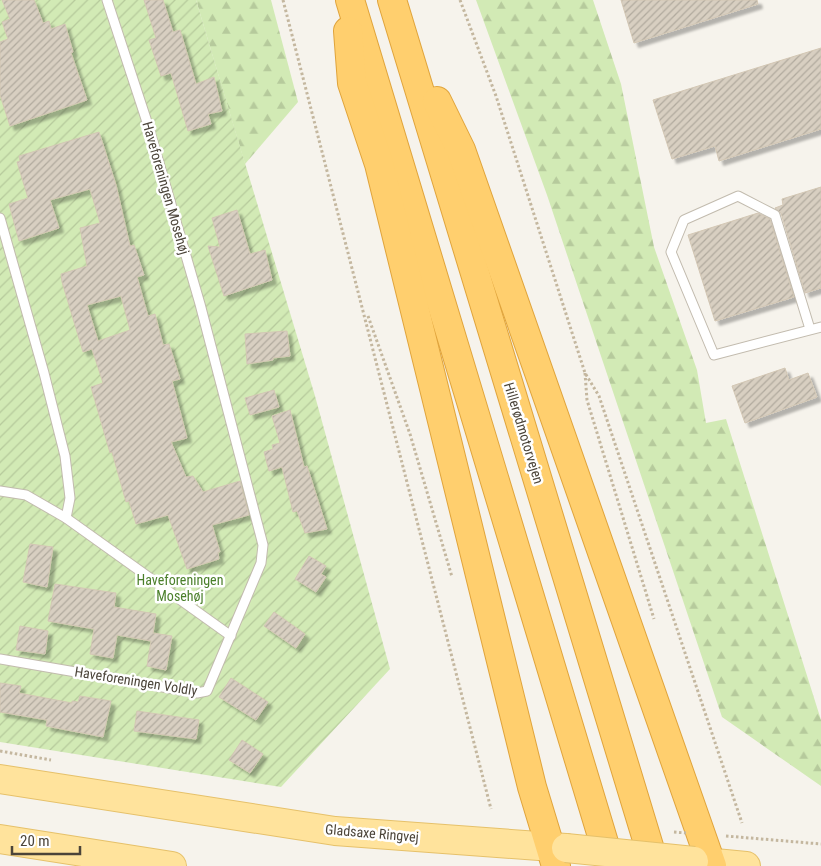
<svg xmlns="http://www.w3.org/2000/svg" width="821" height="866" font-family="'Roboto Condensed',sans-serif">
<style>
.forest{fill:url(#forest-firs)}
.garden{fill:url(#garden-furrows)}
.building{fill:url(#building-hatch);stroke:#d3c7b4;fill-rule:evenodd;filter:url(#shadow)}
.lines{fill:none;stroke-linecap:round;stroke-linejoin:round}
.service-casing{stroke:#c2bbae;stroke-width:11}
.primary-casing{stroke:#e6c16a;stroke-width:30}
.motorway-casing{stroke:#e0a43c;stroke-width:30}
.path{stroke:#c4b79f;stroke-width:3;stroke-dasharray:2.5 2.5;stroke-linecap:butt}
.service{stroke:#fff;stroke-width:9}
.primary{stroke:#ffe39c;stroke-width:28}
.motorway{stroke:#ffcf6e;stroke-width:28}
.primary-bridge-casing{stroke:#e6c16a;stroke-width:30;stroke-linecap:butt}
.path-bridge{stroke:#c4b79f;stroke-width:3;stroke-dasharray:2.5 2.5;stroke-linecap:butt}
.primary-bridge{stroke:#ffe39c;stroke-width:28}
.labels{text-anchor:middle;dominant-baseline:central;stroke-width:5;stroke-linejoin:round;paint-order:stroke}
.street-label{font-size:14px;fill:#4b4439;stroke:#fff}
.park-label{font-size:14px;fill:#4a7f2a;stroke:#fff}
</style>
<defs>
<pattern id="forest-firs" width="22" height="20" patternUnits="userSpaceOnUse" patternTransform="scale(1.25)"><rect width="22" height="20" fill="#d2eab5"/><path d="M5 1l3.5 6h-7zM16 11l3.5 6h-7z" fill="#b6ca9c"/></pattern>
<pattern id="garden-furrows" width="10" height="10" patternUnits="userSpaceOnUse" patternTransform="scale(1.25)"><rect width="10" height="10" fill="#d2eab5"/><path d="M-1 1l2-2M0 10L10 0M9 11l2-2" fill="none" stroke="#b6ca9c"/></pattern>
<pattern id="building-hatch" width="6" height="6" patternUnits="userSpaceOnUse" patternTransform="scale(1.25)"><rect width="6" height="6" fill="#d8cfc1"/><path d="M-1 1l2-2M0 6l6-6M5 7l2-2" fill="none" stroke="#b1aa9e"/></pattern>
<filter id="shadow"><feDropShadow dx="4.5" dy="4.5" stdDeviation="1" flood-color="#0004"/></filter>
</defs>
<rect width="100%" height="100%" fill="#f6f3ec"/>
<g class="forest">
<polygon points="196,0 271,0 298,102 245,164"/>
<polygon points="476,0 593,0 621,84 654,247 697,370 706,423 726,419 821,720 821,786 722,717 547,195"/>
</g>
<polygon class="garden" points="0,0 196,0 315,396 390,669 281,787 0,742"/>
<g class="building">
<polygon points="2,0 34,0 43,23 49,21 51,29 65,24 73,52 71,53 87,100 10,126 0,95 0,42 8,39 2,22 10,19"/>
<polygon points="144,0 163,0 173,32 180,30 196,84 214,77 222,111 208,114 211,124 188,131 171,73 161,76 149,40 156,38"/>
<polygon points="621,0 757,0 758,4 634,43"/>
<polygon points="821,48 821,129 719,161 715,146 672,159 653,100"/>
<path d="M99,132l17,53 14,61 4,-1 10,30 -7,2 11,39 7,-2 8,31 6,-1 11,35 -8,2 15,57 -16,4 15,35 7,-1 10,16 37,-11 9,34 -37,10 8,27h-2l1,7 -32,10 -19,-54 -32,9 -7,-23 -3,1 -14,-50 -2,1 -19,-66 12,-4 -11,-34 -9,3 -21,-70 -1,-8 26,-8 -7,-38 20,-5 -10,-34 -40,11 9,28 -40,13 -10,-37 19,-6 -11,-36 3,-1 -1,-5zM121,296l9,34 -32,11 -11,-36z"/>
<polygon points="821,187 821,288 805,293 781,213 775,208 783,205 782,199"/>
<polygon points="237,210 250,254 265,250 272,280 224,296 208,246 220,247 212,218"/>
<polygon points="758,213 770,219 794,297 715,321 688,235"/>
<polygon points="287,331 290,356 273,358 273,360 247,364 245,334"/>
<polygon points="785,368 789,380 808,373 817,397 745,423 732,386"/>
<polygon points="274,390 279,407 250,415 245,398"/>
<polygon points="290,410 304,467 307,466 327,529 305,533 297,511 293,512 282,467 269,471 264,452 273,449 272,445 280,443 272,416"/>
<polygon points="30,544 53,547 47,587 23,582"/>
<polygon points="309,556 326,566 321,574 326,577 316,592 295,579"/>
<polygon points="55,584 116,593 114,607 156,614 153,633 172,636 166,670 147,666 151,641 117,635 113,658 90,654 94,629 48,621"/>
<polygon points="274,612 305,634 296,648 264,626"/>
<polygon points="20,626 48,631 45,654 16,650"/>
<polygon points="231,678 268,702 256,720 219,697"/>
<polygon points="0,683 21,686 19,693 72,703 72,701 78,702 80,696 111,701 103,737 46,726 47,720 0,712"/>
<polygon points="137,711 199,720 196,739 134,731"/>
<polygon points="242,740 263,754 250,773 229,760"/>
</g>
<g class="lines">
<g class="service-casing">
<g id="service">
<polyline points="0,218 44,373 65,456 70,498 66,518"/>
<polyline points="810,329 775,215 738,196 684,220 671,252 714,355 821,327"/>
<polyline points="0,491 26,495 66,518 231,636"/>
<polyline points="0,659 197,693 207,691 261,563 263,545 200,304 148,125 107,0"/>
</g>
</g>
<g class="primary-casing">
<g id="primary">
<polyline points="0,779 335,831 566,848"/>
<polyline points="0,839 172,866"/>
<polyline points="694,861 746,866"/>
</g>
</g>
<g class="motorway-casing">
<g id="motorway">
<polyline points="350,0 611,866"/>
<polyline points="392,0 655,866"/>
<polyline points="348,31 352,83 379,164 532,787 556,866"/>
<polyline points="437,101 461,150 712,866"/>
</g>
</g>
<g class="path">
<polyline points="283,0 491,809"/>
<polyline points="460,0 496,96 585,373 599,396 742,823"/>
<polyline points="368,316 410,434 452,577"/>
<polyline points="585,373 587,400 654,619"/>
<polyline points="0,751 51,760"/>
<polyline points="726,836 821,844"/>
</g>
<use href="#service" class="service"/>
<use href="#primary" class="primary"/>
<use href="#motorway" class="motorway"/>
<g class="primary-bridge-casing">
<polyline id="primary-bridge" points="566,848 694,861"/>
</g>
<polyline class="path-bridge" points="674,832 686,833"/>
<use href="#primary-bridge" class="primary-bridge"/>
</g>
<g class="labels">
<g class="street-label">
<text transform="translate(166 188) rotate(74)">Haveforeningen Mosehøj</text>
<text transform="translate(524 433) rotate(73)">Hillerødmotorvejen</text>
<text transform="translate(136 681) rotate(9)">Haveforeningen Voldly</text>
<text transform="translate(372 833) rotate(5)">Gladsaxe Ringvej</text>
</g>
<g class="park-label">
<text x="180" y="580">Haveforeningen<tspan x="180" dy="16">Mosehøj</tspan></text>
</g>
</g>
<path d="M12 846v8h68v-8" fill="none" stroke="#4b4439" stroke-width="2.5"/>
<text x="20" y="846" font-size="15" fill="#4b4439" stroke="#ffffff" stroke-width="4" paint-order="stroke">20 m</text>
</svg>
